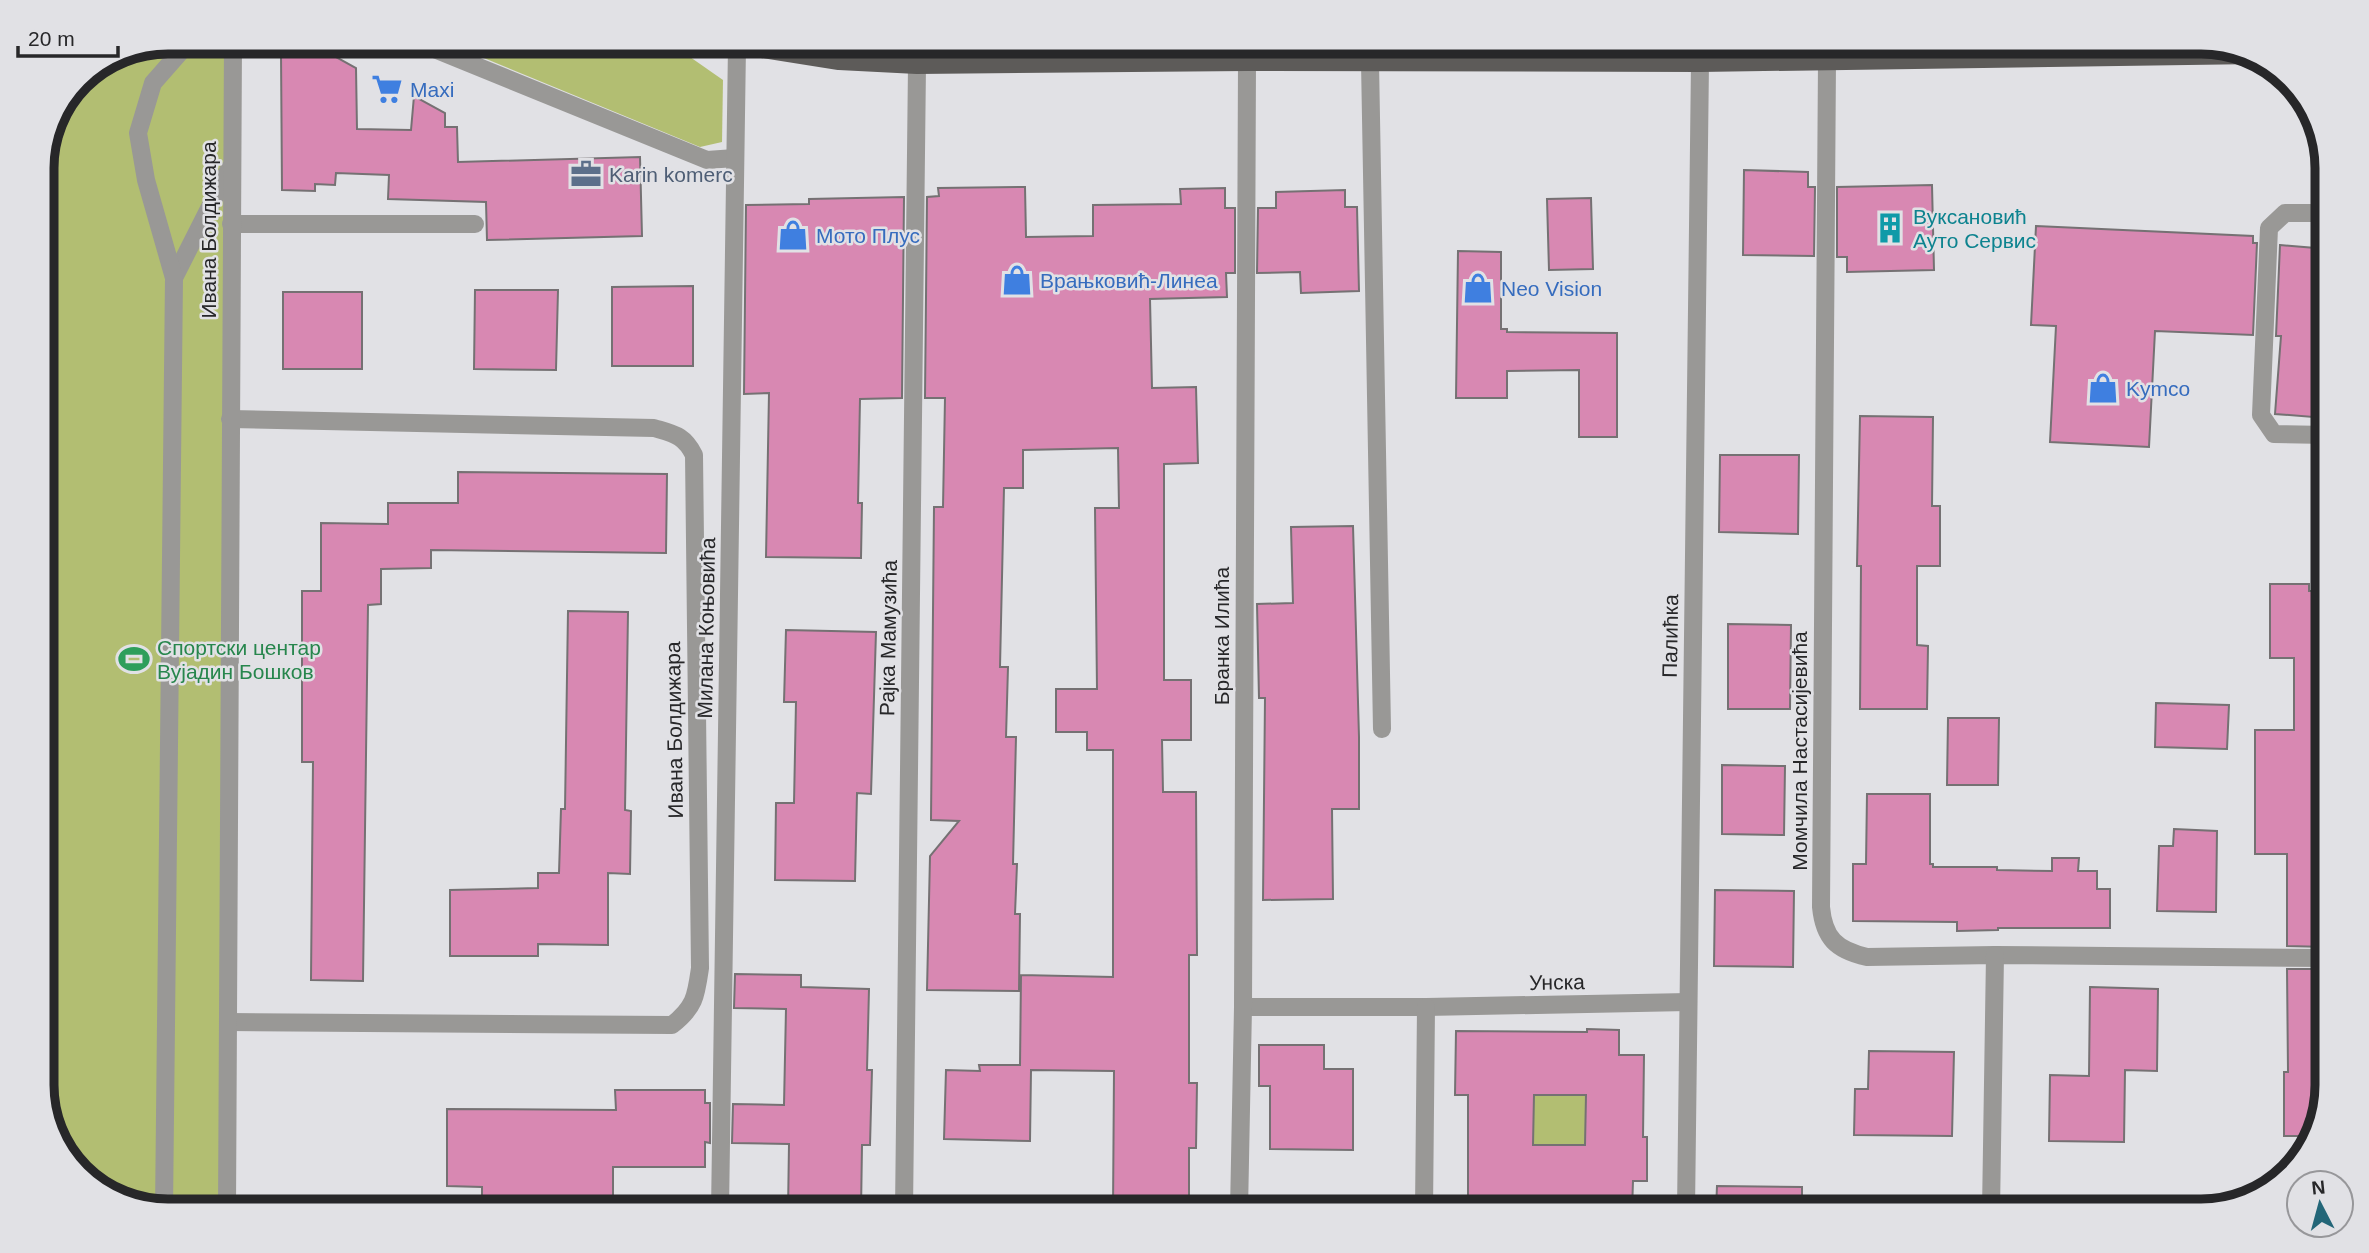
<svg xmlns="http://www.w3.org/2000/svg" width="2369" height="1253" font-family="Arial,sans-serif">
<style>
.green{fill:#b2be72}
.building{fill:#d888b2;stroke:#757173;stroke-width:2;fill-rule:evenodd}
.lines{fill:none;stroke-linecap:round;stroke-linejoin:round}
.minor{stroke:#999896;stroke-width:18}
.major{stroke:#5d5b59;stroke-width:18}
.labels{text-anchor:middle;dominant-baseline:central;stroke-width:5;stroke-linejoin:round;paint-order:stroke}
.shop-label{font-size:21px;fill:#366cbe;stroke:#e1e1e5;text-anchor:start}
.service-label{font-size:21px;fill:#4e5e75;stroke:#e1e1e5;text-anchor:start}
.culture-label{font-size:21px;fill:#0d838f;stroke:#e1e1e5;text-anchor:start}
.street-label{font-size:21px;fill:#272729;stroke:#e1e1e5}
.leisure-label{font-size:21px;fill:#27864d;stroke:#e1e1e5;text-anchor:start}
.rim{fill:none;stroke:#272729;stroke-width:9}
</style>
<rect width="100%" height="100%" fill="#e1e1e5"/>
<g class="green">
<polygon points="169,42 234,42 221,1211 169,1211 112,1198 63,1154 42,1093 42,161 79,79 121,52"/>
<polygon points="445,42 626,42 690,57 723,80 722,142 700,147"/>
<polygon points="1555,1032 1587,1032 1585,1145 1579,1145 1533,1183 1533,1124 1491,1123 1492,1095 1554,1095"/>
</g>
<g class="building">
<polygon points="301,42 309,42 356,68 357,129 411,130 414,96 445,113 445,127 457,127 458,162 640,157 642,236 487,240 486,202 388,199 389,175 336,173 335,185 315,184 315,191 282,190 281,53 301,53"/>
<polygon points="1744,170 1808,172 1808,187 1815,187 1814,256 1743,255"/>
<polygon points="1932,185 1934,270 1847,272 1847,257 1837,257 1837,187"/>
<polygon points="1025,187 1026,237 1093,236 1093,205 1181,204 1180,189 1225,188 1225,208 1235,208 1235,273 1226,273 1227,297 1150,299 1152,388 1196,387 1198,463 1164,464 1164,680 1191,680 1191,740 1162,740 1163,792 1196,792 1197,955 1189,955 1189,1083 1197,1083 1196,1148 1189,1148 1189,1211 1113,1211 1114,1071 1031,1070 1030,1141 944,1139 946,1070 980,1071 979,1065 1020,1065 1021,975 1113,977 1113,750 1087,750 1087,732 1056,732 1056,689 1097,689 1095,508 1119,508 1118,448 1023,450 1023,488 1004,488 1000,667 1008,667 1006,737 1016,737 1013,864 1017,864 1015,914 1020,914 1019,991 927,990 930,856 959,821 931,820 934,507 943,507 945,398 925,398 927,197 939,196 938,188"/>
<polygon points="1345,190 1345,207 1357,207 1359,291 1301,293 1300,272 1257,273 1258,208 1276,208 1276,192"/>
<polygon points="904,197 902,398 860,399 858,503 862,503 861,558 766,557 769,393 744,394 746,205 809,204 809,199"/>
<polygon points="1591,198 1593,269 1549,270 1547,199"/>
<polygon points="2036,226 2253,236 2253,243 2257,243 2253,335 2155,331 2149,447 2050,442 2056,326 2031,325"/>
<polygon points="2280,245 2327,249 2313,417 2275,414 2281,336 2276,336"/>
<polygon points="1458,251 1501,252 1501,329 1507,329 1507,332 1617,333 1617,437 1579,437 1579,370 1507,371 1507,398 1456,398"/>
<polygon points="693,286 693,366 612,366 612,287"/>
<polygon points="475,290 558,290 556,370 474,369"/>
<rect x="283" y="292" width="79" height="77"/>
<polygon points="1860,416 1933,417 1932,506 1940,506 1940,566 1917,566 1917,645 1928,646 1927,709 1860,709 1861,566 1857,566"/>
<polygon points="1720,455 1799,455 1798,534 1719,532"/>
<polygon points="458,472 667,474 666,553 431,550 431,568 381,569 381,604 368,605 363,981 311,980 313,762 302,762 302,591 321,591 321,523 388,524 388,503 458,503"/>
<polygon points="1353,526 1359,737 1359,809 1332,809 1333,899 1263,900 1265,698 1259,698 1257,604 1293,603 1291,527"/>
<polygon points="2270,584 2309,584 2309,591 2322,591 2322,602 2327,602 2327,947 2287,946 2287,854 2255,854 2255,730 2294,730 2294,658 2270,658"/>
<polygon points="568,611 628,612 625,810 631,811 630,874 608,873 608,945 538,944 538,956 450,956 450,890 538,888 538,873 559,873 561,809 565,809"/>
<polygon points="1728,624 1791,625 1790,709 1728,709"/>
<polygon points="786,630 876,632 871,794 857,793 855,881 775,880 776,803 794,803 796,702 784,702"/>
<polygon points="2156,703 2229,705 2227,749 2155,747"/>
<polygon points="1948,718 1999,718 1998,785 1947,785"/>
<polygon points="1722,765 1785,766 1784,835 1722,834"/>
<polygon points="1867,794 1930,794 1930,864 1933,864 1933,867 1997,867 1997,870 2052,871 2052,858 2079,858 2078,871 2097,871 2097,889 2110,889 2110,928 1998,928 1998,930 1957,931 1957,922 1853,921 1853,864 1866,864"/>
<polygon points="2174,829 2217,831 2216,912 2157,911 2159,846 2173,846"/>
<polygon points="1715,890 1794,891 1793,967 1714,966"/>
<polygon points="2287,969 2327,969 2327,1084 2315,1136 2284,1136 2284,1072 2288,1072"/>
<polygon points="735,974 801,975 801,987 869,989 867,1070 872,1070 870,1145 862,1145 861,1211 788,1211 789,1144 732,1143 733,1104 784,1105 786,1009 734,1008"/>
<polygon points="2090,987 2158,989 2157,1071 2125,1070 2124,1142 2049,1141 2050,1075 2089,1076"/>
<path d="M1587,1029l32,1v25h25l-1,82h4v44h-14l-1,30h-99v-5h-65v-111h-13l1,-64 131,1zM1534,1095h52l-1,50h-52z"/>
<polygon points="1259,1045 1324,1045 1324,1069 1353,1069 1353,1150 1270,1149 1270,1086 1259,1086"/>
<polygon points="1869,1051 1954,1052 1952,1136 1854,1135 1855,1089 1868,1089"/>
<polygon points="615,1090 705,1090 705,1103 710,1103 710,1143 705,1142 705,1167 613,1167 613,1196 482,1196 482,1187 447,1186 447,1109 616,1110"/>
<polygon points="1717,1186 1802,1187 1802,1211 1716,1211"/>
</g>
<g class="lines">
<g class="minor">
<polyline points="417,42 707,160 735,158"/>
<path d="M1827,60l-6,847c3,31 15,43 46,50l128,-2 332,3"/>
<polyline points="1370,62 1382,729"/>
<polyline points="2327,213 2285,213 2269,228 2261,415 2274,434 2327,435"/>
<polyline points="231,224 475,224"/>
<polyline points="174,278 229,169"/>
<polyline points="1243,1007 1426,1007 1688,1002"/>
<path d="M228,1022l444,3c23,-18 24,-29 28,-57l-6,-513c-10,-20 -20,-21 -40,-27l-424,-9"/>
<polyline points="164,1210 174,278 146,180 138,133 153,83 189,42"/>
<polyline points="227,1211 233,42"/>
<polyline points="720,1211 737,46"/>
<polyline points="904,1211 917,65"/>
<polyline points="1239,1211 1243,1007 1247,62"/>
<polyline points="1424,1211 1426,1007"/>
<polyline points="1686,1211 1700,63"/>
<polyline points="1991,1211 1995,955"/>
</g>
<polyline class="major" points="717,42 839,61 917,65 1247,62 1700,63 2257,55"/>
</g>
<defs>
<g id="supermarket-bare" transform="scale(2.415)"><path d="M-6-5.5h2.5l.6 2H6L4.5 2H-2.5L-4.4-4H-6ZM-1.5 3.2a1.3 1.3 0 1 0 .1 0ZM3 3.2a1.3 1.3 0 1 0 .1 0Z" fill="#3f7fe0" stroke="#e1e1e5" stroke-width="2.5" paint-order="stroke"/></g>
<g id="office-bare" transform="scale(2.415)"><path d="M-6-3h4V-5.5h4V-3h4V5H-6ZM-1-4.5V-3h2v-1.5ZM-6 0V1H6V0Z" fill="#5c6f8a" stroke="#e1e1e5" stroke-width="2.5" paint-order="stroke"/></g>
<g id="building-bare" transform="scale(2.415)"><path d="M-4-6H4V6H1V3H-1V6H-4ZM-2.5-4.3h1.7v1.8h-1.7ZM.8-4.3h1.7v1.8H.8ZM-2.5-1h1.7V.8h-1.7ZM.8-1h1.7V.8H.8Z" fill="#0f9aa8" stroke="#e1e1e5" stroke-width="2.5" paint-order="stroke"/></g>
<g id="shop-bare" transform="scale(2.415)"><path d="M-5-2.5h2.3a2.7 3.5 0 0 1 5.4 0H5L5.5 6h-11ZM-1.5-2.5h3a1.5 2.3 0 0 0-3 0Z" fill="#3f7fe0" stroke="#e1e1e5" stroke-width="2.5" paint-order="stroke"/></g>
<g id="stadium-bare" transform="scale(2.415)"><path d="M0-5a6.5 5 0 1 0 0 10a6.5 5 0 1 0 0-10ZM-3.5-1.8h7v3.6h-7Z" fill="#2e9e5b" stroke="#e1e1e5" stroke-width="2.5" paint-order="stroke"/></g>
</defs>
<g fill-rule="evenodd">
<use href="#supermarket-bare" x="387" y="89"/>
<use href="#office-bare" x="586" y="174"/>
<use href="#building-bare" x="1890" y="228"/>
<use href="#shop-bare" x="793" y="235"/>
<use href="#shop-bare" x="1017" y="280"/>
<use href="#shop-bare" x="1478" y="288"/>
<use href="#shop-bare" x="2103" y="388"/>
<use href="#stadium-bare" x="134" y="659"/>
</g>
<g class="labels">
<g class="shop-label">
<text x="410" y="89">Maxi</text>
<text x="816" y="235">Мото Плус</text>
<text x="1040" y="280">Врањковић-Линеа</text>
<text x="1501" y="288">Neo Vision</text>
<text x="2126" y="388">Kymco</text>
</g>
<g class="service-label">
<text x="609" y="174">Karin komerc</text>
</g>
<g class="culture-label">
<text x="1913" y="216">Вуксановић<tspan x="1913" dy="24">Ауто Сервис</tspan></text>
</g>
<g class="street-label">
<text transform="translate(208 230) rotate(-90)">Ивана Болдижара</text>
<text transform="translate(706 628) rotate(-89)">Милана Коњовића</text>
<text transform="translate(1221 636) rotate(-90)">Бранка Илића</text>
<text transform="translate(1670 636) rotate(-89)">Палићка</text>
<text transform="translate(888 638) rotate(-89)">Рајка Мамузића</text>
<text transform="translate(674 730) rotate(-91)">Ивана Болдижара</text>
<text transform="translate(1799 751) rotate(-90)">Момчила Настасијевића</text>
<text transform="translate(1557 982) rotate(-1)">Унска</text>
</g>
<g class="leisure-label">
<text x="157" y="647">Спортски центар<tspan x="157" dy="24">Вујадин Бошков</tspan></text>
</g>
</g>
<path d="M0 0H2369V1253H0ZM168 54H2201A114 114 0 0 1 2315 168V1085A114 114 0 0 1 2201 1199H168A114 114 0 0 1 54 1085V168A114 114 0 0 1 168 54Z" fill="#e1e1e5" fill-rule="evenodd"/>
<path class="rim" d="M168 54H2201A114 114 0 0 1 2315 168V1085A114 114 0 0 1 2201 1199H168A114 114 0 0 1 54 1085V168A114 114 0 0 1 168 54Z"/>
<g transform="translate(2320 1204) rotate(354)"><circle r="33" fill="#e1e1e5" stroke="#97979a" stroke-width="2"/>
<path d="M0-5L12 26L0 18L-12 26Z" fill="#236678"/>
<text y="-10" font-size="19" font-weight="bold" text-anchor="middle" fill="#272729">N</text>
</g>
<path d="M18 46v10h100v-10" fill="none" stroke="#272729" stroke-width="3.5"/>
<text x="28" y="46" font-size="21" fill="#272729" stroke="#e1e1e5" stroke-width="5" paint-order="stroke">20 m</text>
</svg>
